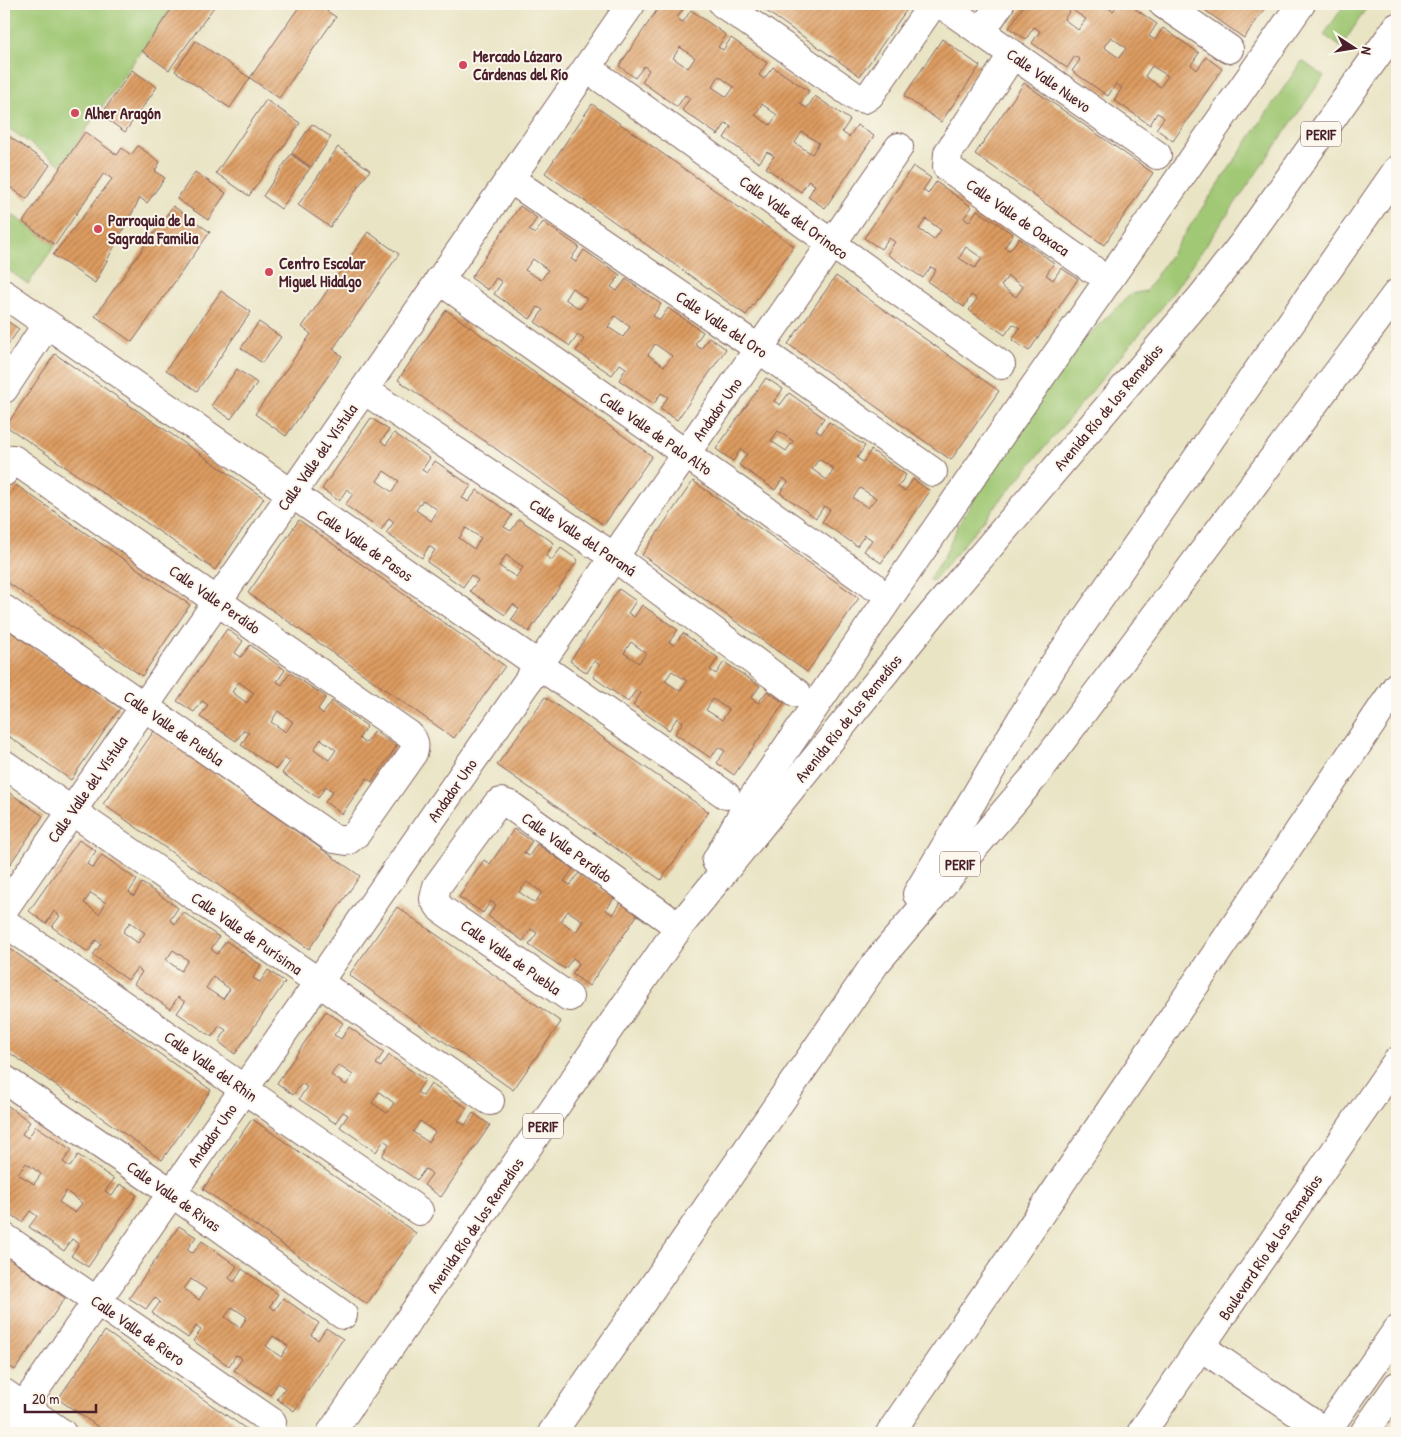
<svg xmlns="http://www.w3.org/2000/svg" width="1401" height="1437" font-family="'Patrick Hand',sans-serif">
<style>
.green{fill:#a0c874;stroke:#757450}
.building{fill:url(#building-hatch);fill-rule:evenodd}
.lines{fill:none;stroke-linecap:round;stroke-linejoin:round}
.street-casing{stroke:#826461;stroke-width:30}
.highway-casing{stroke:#826461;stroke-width:30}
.street{stroke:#fff;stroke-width:28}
.highway{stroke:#fff;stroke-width:28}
.poi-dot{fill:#d1495b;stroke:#fbf7ec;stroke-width:2}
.labels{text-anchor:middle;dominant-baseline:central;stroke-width:4;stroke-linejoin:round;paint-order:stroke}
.shield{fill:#fbf7ec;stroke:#7f6065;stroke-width:1}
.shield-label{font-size:15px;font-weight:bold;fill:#4a1f2b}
.poi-label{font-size:16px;font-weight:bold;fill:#4a1f2b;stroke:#fbf7ec;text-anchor:start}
.street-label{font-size:16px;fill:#4a1f2b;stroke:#fbf7ec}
</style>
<defs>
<pattern id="building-hatch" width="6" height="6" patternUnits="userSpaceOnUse" patternTransform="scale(1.25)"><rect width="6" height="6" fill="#dd9c61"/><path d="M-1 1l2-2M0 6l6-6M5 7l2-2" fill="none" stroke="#b57f50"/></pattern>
</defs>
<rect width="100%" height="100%" fill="#fbf7ec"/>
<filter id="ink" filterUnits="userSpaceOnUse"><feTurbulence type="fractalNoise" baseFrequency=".02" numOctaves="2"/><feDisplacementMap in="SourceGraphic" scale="10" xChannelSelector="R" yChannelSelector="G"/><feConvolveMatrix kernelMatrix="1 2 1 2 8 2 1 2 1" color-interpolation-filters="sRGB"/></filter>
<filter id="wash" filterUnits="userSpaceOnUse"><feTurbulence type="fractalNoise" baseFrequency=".0096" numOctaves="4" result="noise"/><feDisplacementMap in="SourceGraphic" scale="20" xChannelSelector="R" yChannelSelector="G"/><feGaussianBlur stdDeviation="1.12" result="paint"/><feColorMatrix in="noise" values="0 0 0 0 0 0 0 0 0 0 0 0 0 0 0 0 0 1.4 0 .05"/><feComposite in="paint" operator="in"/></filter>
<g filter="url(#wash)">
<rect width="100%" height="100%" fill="#e9e4c4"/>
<g class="green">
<polygon points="4,4 174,4 61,165 4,125"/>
<polygon points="1345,4 1369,4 1341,47 1324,35"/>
<polygon points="1302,61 1324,76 1167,301 934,580 930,581 930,577 945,555 959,524 1006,446 1082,341 1131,294 1146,291"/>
<polygon points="4,209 55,245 28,284 4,267"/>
</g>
<g id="blocks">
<g class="building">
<polygon points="175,4 216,4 169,70 142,51"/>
<polygon points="301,4 316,4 336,17 279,98 250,78"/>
<path d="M661,4h21l3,2 -8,12 2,2 4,2 8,-12 35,25 -8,12 5,3 8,-12 36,25 -8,12 5,4 9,-12 36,24 -9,13 7,4 8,-12 35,24 -8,12 7,5 8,-12 17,11 -49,72 -17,-11 7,-12 -3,-2 -3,-3 -8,12 -35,-24 8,-12 -3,-2 -4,-2 -8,11 -35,-25 7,-11 -2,-2 -3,-2 -8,12 -36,-25 8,-12 -2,-1 -3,-2 -8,12 -35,-25 7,-12 -5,-4 -9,12 -16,-12zM680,47l15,11 -7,10 -15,-10zM719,76l15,11 -7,10 -15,-10zM762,104l15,11 -7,10 -15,-10zM802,132l17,11 -7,11 -17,-11z"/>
<polygon points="756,4 909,4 910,5 860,76"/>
<path d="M1025,4h86l-3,4 5,3 6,-7h9l29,20 -8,12 6,4 8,-12 36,25 -8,12 3,2 3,3 9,-13 16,12 -49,72 -17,-12 8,-11 -3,-3 -4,-2 -7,12 -36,-25 8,-12 -6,-4 -8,12 -36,-25 8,-11 -5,-4 -8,12 -35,-25 8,-12 -6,-4 -8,12 -17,-11zM1071,9l15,10 -8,11 -14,-11zM1111,37l15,11 -7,10 -15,-11zM1152,66l16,10 -8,11 -15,-11z"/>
<polygon points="1196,4 1268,4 1244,38"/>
<polygon points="942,39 980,66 941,122 904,96"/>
<polygon points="196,41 250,78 230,108 175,71"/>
<polygon points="132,70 157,87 125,132 101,115"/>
<polygon points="1024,83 1153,173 1104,245 975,154"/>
<polygon points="266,100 300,123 249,196 216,173"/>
<polygon points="592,104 794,246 746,315 545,173"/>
<polygon points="312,124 331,137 311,167 292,153"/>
<polygon points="85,132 117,155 122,148 131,155 138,146 160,162 155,171 165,178 147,203 140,198 95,283 53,255 112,179 104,173 55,245 23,222"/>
<polygon points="4,133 50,165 27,199 4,183"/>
<polygon points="338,147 370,170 330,227 298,205"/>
<polygon points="291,154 310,168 281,209 263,196"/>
<path d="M913,166l18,12 -8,12 5,4 8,-12 36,25 -8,11 2,2 3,2 8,-12 36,24 -8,13 2,2 3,1 9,-12 35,25 -8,12 7,5 8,-12 17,11 -49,72 -17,-11 8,-12 -7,-4 -8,11 -36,-25 8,-11 -6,-4 -7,12 -36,-25 8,-12 -5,-3 -8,11 -36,-24 8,-12 -6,-4 -8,11 -17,-11zM926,219l15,11 -7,10 -15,-11zM966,247l16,11 -7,10 -16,-10zM1008,276l15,11 -7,10 -15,-11z"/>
<polygon points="195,172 226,193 208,220 177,199"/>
<polygon points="173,206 210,232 132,342 95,316"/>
<path d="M520,206l17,12 -8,12 6,4 8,-12 36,25 -8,12 5,3 8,-12 36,25 -9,12 6,4 9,-12 35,25 -8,12 3,2 4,2 8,-12 35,24 -8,12 3,3 3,2 8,-12 17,12 -49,71 -17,-11 8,-12 -7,-4 -7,11 -35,-24 7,-12 -6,-4 -8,11 -36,-24 8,-12 -6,-4 -8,11 -35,-24 8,-12 -5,-3 -8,12 -36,-25 8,-12 -6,-4 -8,12 -17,-12zM533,259l15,11 -7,10 -16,-10zM572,288l15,11 -7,10 -15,-10zM615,316l15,11 -7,10 -15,-10zM655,344l17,12 -8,10 -16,-11z"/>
<polygon points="368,232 399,254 333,349 342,356 286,436 255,414 311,334 302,327"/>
<polygon points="836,276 999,391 951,460 788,344"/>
<polygon points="221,291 251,312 197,391 166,370"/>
<polygon points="446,310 652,456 604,525 398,380"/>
<polygon points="4,319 19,329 4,351"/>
<polygon points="259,322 281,337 262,363 241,348"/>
<polygon points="55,354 264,498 215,570 6,426"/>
<polygon points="237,369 257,383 231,419 211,406"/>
<path d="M766,378l17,11 -9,12 6,4 9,-12 35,25 -8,12 5,4 8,-12 36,24 -8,12 6,4 8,-12 35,25 -8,12 3,2 4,2 8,-12 17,12 -49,72 -17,-12 8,-11 -7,-5 -8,11 -35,-24 8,-12 -6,-4 -8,12 -36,-25 8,-11 -2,-2 -3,-2 -8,12 -36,-25 8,-11 -6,-5 -8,12 -17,-12zM778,431l15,10 -7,10 -15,-10zM819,459l15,10 -7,11 -15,-11zM860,488l16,10 -8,10 -15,-10z"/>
<path d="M371,418l18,12 -8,11 5,4 8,-12 36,25 -8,12 5,3 8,-12 36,25 -9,12 4,2 2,2 9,-12 35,25 -8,12 7,4 8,-12 35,24 -8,13 6,4 9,-12 17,12 -49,72 -18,-12 8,-11 -6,-5 -8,11 -35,-24 8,-11 -7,-5 -8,12 -36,-25 8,-12 -6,-4 -7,12 -36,-25 8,-11 -5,-4 -8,12 -36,-25 8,-11 -6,-5 -8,12 -17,-12zM384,471l15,10 -7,11 -15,-11zM423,500l15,10 -7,11 -15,-11zM466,528l15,10 -7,11 -15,-11zM506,555l17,12 -7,10 -17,-11z"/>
<polygon points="693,481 859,598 807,672 642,555"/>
<polygon points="16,485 190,605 142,676 4,580 4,503"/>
<polygon points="299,520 505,666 454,738 248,593"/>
<path d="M619,589l17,12 -8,12 6,4 8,-12 36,25 -9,12 3,2 2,1 9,-12 35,25 -8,12 6,4 8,-12 36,24 -9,12 7,5 9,-12 17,12 -50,72 -17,-12 8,-12 -7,-4 -7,11 -36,-24 8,-12 -6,-4 -8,12 -36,-25 8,-12 -5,-3 -8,12 -35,-25 7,-12 -6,-4 -7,12 -17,-12zM631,642l15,11 -7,10 -15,-10zM672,671l15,10 -7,10 -15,-10zM713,699l16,11 -7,10 -16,-10z"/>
<polygon points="4,627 120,708 71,780 4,733"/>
<path d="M227,629l16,12 -8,12 6,4 9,-12 35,25 -8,12 5,3 8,-12 36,24 -8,12 5,5 9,-13 35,25 -8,12 3,3 4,2 8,-12 23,15 -25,36 -5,-4 -25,36 -17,-12 8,-11 -4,-2 -3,-3 -8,12 -36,-25 8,-11 -5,-4 -9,11 -35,-24 8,-12 -5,-3 -8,11 -36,-24 8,-12 -6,-4 -8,11 -17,-11zM239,682l15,11 -7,10 -15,-11zM278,711l15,11 -7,10 -15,-10zM321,739l15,11 -7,10 -15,-11z"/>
<polygon points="545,697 709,812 661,880 497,765"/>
<polygon points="154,731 360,876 309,949 103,804"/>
<polygon points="4,789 43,816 4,873"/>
<path d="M514,829l18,12 -8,12 5,3 8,-12 36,25 -9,12 6,4 9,-12 35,25 -8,12 7,5 8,-13 17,12 -49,72 -17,-12 7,-11 -3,-3 -3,-2 -8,11 -36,-24 8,-12 -6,-4 -8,12 -35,-25 8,-11 -5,-4 -8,12 -24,-16 25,-37 6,4zM527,882l15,10 -7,11 -16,-11zM568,911l15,10 -7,11 -15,-11z"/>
<path d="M79,840l17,11 -9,13 6,4 9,-13 35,25 -8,12 2,2 3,2 8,-13 36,25 -8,12 5,4 8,-12 36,25 -8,12 6,5 9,-13 35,24 -8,13 3,2 4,2 8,-12 17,12 -50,72 -16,-12 7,-12 -3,-2 -4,-2 -7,11 -35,-24 8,-11 -7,-5 -8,12 -36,-25 8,-12 -5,-4 -9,12 -35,-25 8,-11 -5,-4 -8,12 -36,-25 8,-11 -6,-5 -8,13 -17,-13zM91,893l15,10 -7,11 -15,-11zM130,922l15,11 -7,10 -15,-11zM173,950l15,10 -7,11 -15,-11zM213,977l17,12 -7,10 -17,-11z"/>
<polygon points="397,907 561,1022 513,1090 349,975"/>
<polygon points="6,946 211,1090 162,1160 4,1049 4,949"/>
<path d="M326,1011l17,12 -9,12 7,4 8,-12 35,25 -8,12 5,3 8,-12 36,25 -8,12 6,4 8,-12 36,24 -9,13 3,2 4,2 8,-12 17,12 -49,72 -17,-12 8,-11 -3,-3 -4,-2 -8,11 -35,-24 7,-12 -5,-4 -8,12 -36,-25 8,-12 -5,-3 -8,11 -36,-24 8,-12 -3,-2 -2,-2 -9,12 -16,-12zM338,1065l15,10 -7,10 -15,-10zM379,1092l15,11 -7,10 -15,-10zM420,1121l15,11 -7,10 -15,-10z"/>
<path d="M4,1103l26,19 -8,12 6,4 8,-12 36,24 -9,12 7,5 8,-12 36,24 -9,12 7,5 8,-12 17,11 -49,72 -17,-11 8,-12 -3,-2 -4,-3 -8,12 -35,-24 8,-11 -7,-5 -8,11 -18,-13zM26,1163l15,11 -7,10 -16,-10zM66,1191l16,12 -7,10 -16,-11z"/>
<polygon points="252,1119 416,1233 367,1304 203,1189"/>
<path d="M179,1226l17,11 -9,12 3,3 3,1 9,-12 35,25 -8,12 5,4 8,-13 36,25 -8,12 5,4 8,-12 36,25 -8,12 7,5 8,-12 17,11 -49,72 -17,-12 8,-11 -7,-5 -8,12 -36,-25 8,-11 -3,-3 -3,-1 -7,11 -36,-25 8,-11 -5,-4 -8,12 -36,-25 8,-11 -3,-3 -3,-1 -8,11 -17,-11zM191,1279l15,10 -7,11 -15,-11zM232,1307l15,10 -7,11 -15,-11zM273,1336l15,10 -7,11 -15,-11z"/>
<polygon points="4,1255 65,1298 15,1370 4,1363"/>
<polygon points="105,1331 187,1388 252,1433 107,1433 58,1399"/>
</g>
</g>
</g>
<g filter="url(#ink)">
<use href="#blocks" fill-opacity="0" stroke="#826461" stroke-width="1"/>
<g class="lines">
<g class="street-casing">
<g id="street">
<polyline points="723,4 856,97 864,99 870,95 933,4"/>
<polyline points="941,4 1157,155"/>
<polyline points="1163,4 1229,49"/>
<polyline points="981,32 1000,4"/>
<polyline points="1013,54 948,153 947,167 1092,269"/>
<polyline points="587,68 1001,365"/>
<polyline points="510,179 759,349 933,472"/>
<polyline points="439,280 872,585"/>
<polyline points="4,294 726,795"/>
<polyline points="4,389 47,324"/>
<polyline points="364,390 614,557 797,693"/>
<path d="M4,472l9,-13 395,275c7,6 8,11 5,19l-56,80 -10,8 -13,-2 -330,-230"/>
<polyline points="4,764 490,1101"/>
<polyline points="4,909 631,4"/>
<polyline points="4,922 419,1211"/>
<polyline points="569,997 441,909 434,899 437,886 497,804 501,802 510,805 679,927"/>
<polyline points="4,1079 172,1193 343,1315"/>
<polyline points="4,1237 272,1422"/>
<polyline points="1201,1347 1327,1433"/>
<polyline points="4,1393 62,1433"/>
<polyline points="5,1433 899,147"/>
<polyline points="890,1433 1003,1269 1397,686"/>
<polyline points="1141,1433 1397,1061"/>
<polyline points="1325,1433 1397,1330"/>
<polyline points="1364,1433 1397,1386"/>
</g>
</g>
<g class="highway-casing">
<g id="highway">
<polyline points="716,861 745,809 921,551 1029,394 1301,4"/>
<polyline points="917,894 1053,666 1397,170"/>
<polyline points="331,1433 679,927 933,613 1203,295 1244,242 1397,27"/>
<polyline points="552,1433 875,964 1035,776 1397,293"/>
</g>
</g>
<use href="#street" class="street"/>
<use href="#highway" class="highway"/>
</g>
</g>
<g class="poi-dot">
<circle cx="463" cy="65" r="5"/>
<circle cx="75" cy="113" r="5"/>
<circle cx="98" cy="229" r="5"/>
<circle cx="269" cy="272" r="5"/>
</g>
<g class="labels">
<g class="shield">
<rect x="1301" y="121.5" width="40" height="25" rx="4"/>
<rect x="940" y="851.5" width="40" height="25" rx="4"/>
<rect x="523" y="1113.5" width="40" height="25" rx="4"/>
</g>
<g class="shield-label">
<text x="1321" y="134">PERIF</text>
<text x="960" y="864">PERIF</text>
<text x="543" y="1126">PERIF</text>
</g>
<g class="poi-label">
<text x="473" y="56">Mercado Lázaro<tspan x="473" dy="18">Cárdenas del Río</tspan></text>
<text x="85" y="113">Alher Aragón</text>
<text x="108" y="220">Parroquia de la<tspan x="108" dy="18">Sagrada Familia</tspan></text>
<text x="279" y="263">Centro Escolar<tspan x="279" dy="18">Miguel Hidalgo</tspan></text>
</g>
<g class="street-label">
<text transform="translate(1049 80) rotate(35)">Calle Valle Nuevo</text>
<text transform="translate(794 217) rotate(36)">Calle Valle del Orinoco</text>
<text transform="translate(1018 217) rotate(35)">Calle Valle de Oaxaca</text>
<text transform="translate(722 324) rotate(34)">Calle Valle del Oro</text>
<text transform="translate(1108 407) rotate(-50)">Avenida Río de los Remedios</text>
<text transform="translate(717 409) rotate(-55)">Andador Uno</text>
<text transform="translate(656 433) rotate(35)">Calle Valle de Palo Alto</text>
<text transform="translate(317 457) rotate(-55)">Calle Valle del Vístula</text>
<text transform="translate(583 537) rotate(34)">Calle Valle del Paraná</text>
<text transform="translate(365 545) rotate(35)">Calle Valle de Pasos</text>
<text transform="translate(215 599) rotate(35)">Calle Valle Perdido</text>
<text transform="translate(848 718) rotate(-51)">Avenida Río de los Remedios</text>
<text transform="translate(174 728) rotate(35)">Calle Valle de Puebla</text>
<text transform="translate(87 789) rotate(-55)">Calle Valle del Vístula</text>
<text transform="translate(452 790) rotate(-55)">Andador Uno</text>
<text transform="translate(567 847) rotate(36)">Calle Valle Perdido</text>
<text transform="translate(247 933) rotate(35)">Calle Valle de Purísima</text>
<text transform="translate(511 957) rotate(35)">Calle Valle de Puebla</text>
<text transform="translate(211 1066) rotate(35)">Calle Valle del Rhin</text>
<text transform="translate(212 1135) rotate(-55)">Andador Uno</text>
<text transform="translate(174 1196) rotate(35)">Calle Valle de Rivas</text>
<text transform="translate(475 1225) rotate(-56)">Avenida Río de los Remedios</text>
<text transform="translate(1270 1247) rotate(-56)">Boulevard Río de los Remedios</text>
<text transform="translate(138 1330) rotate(35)">Calle Valle de Riero</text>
</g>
</g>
<rect width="1401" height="1437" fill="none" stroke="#fbf7ec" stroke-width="20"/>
<g transform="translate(1354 48) rotate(102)" stroke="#fbf7ec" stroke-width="4" paint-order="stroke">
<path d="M0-4L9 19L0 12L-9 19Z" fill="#4a1f2b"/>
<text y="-8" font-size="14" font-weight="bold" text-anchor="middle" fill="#4a1f2b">N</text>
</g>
<path d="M25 1404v8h71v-8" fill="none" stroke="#4a1f2b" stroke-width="2.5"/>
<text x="32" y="1404" font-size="15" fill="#4a1f2b" stroke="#fbf7ec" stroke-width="4" paint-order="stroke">20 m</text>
</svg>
